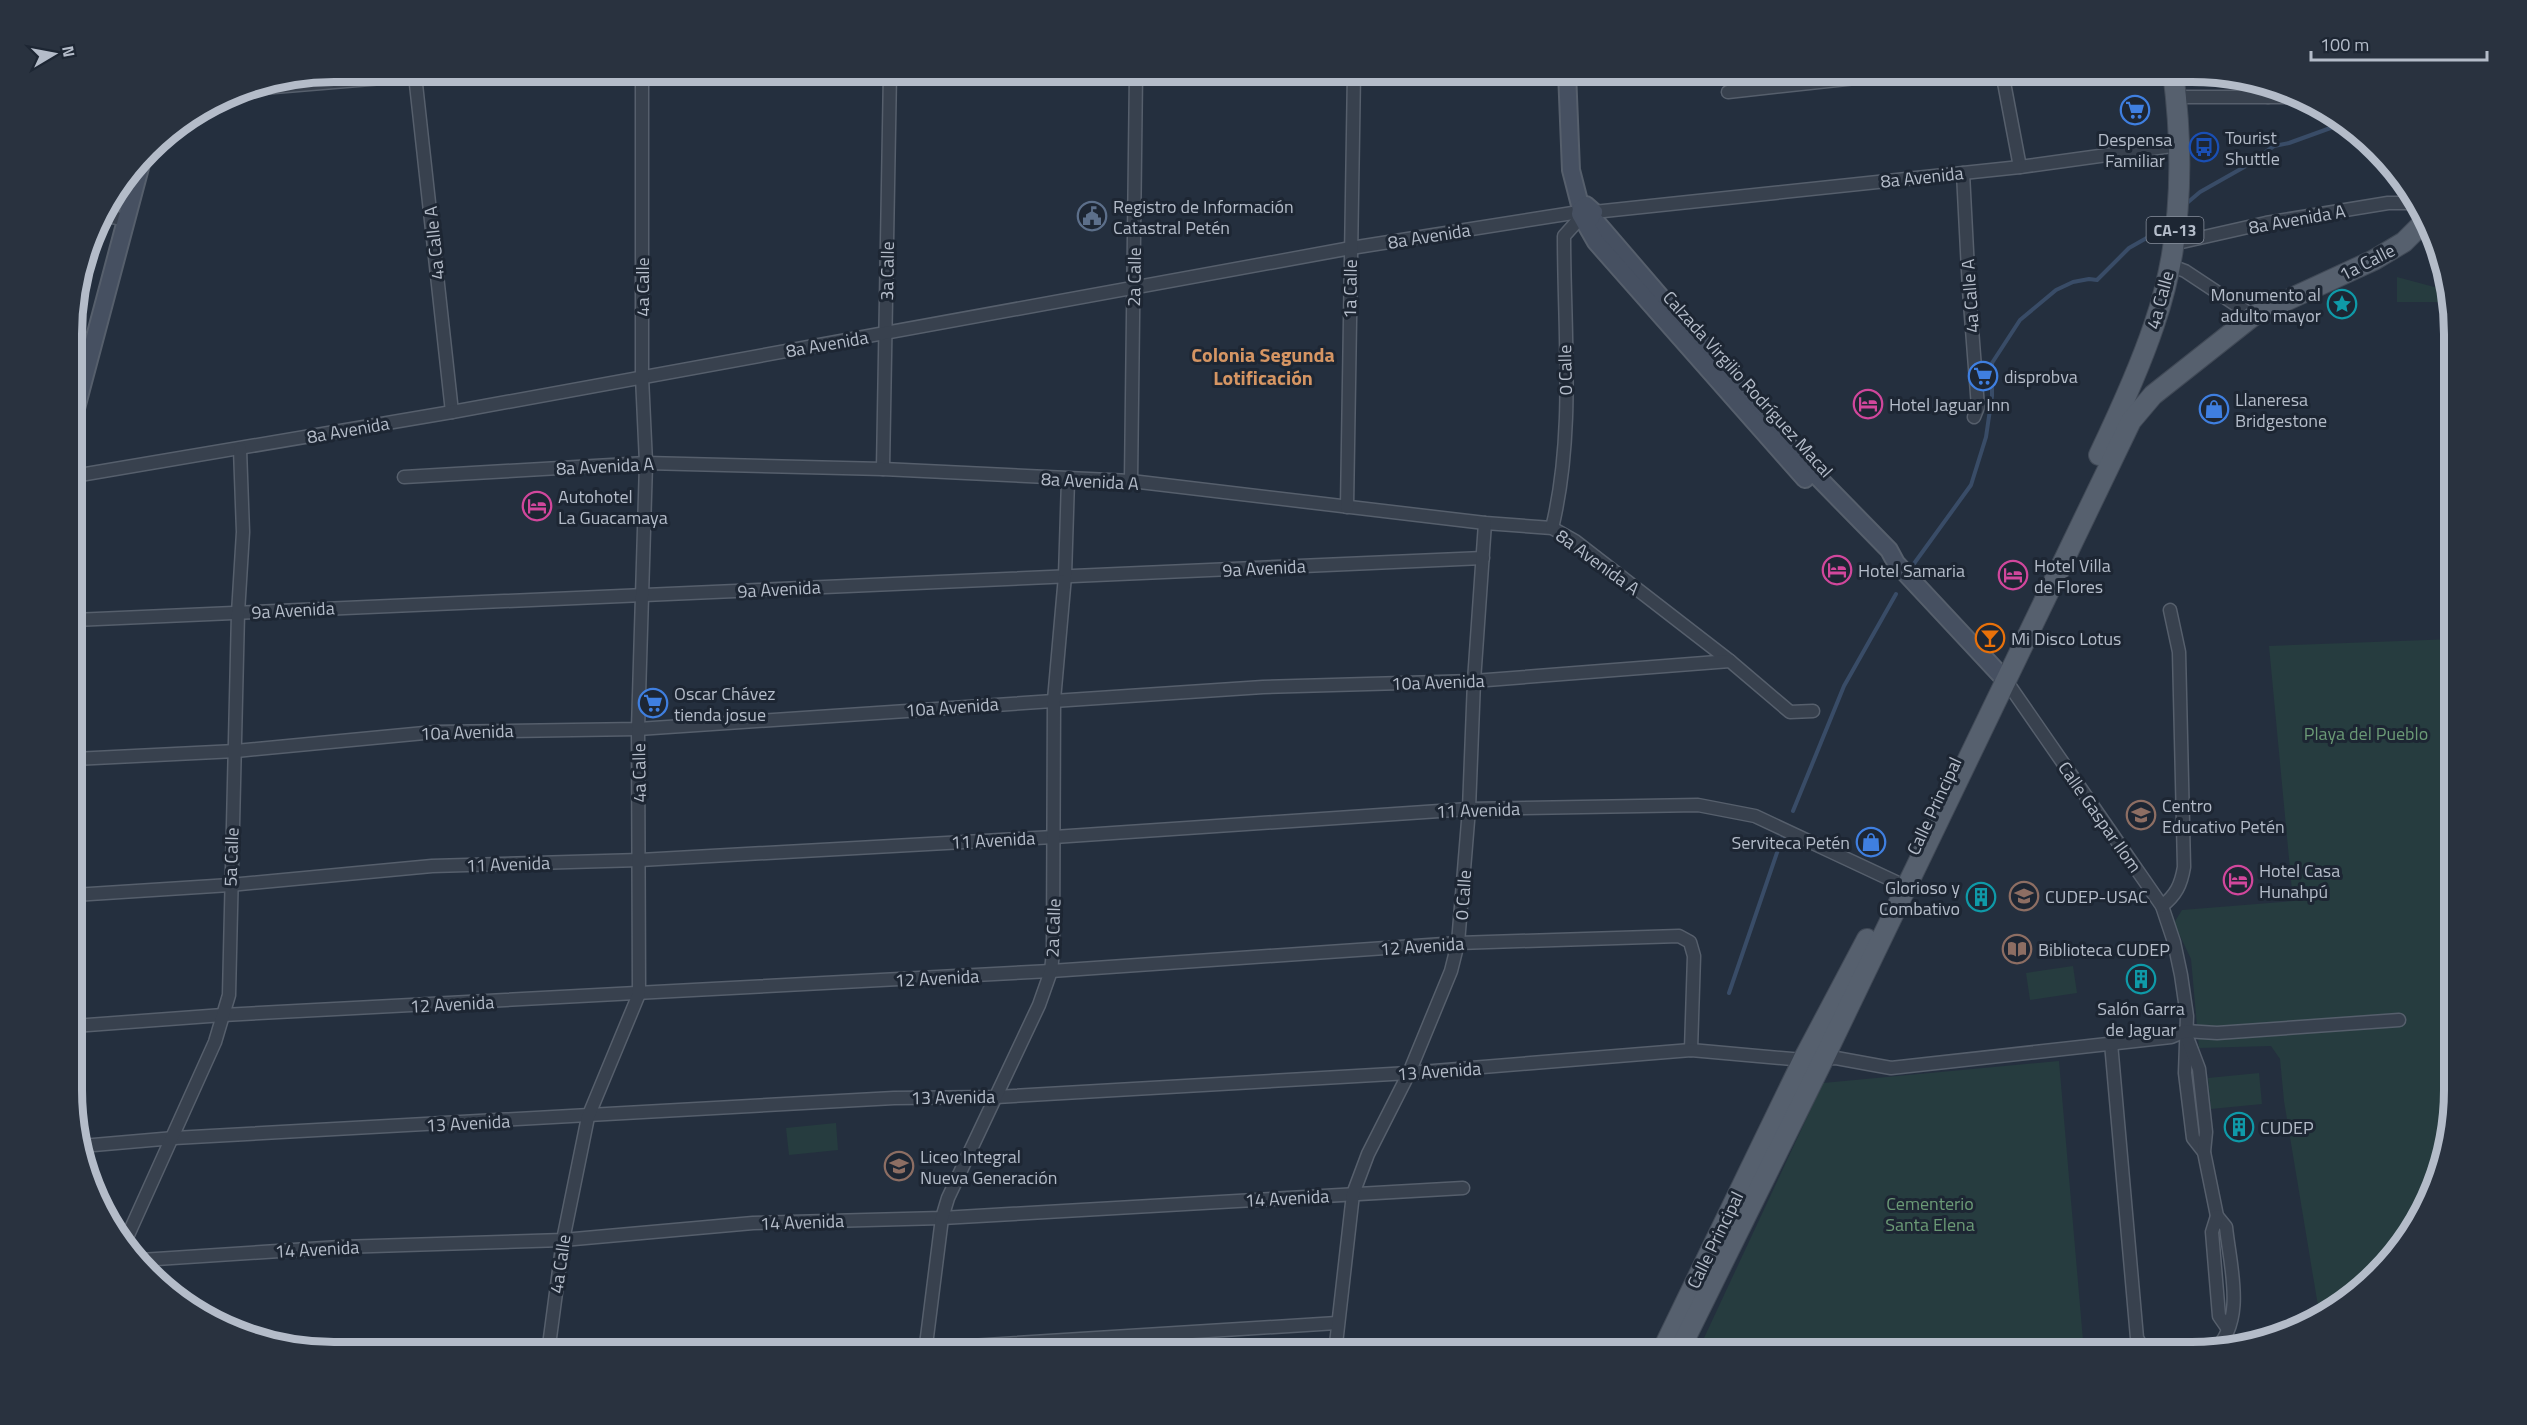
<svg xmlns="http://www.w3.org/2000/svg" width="2527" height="1425" font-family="'Titillium Web',sans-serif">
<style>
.green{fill:#263c3f}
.water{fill:#394c67}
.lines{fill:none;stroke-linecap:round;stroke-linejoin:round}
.stream{stroke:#394c67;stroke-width:4}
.street-casing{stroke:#565f6c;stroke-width:15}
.secondary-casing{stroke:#565f6c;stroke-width:20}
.primary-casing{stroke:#414a57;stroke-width:22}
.street{stroke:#38414e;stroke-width:12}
.secondary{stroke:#465061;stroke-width:16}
.primary{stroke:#56606e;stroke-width:20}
.labels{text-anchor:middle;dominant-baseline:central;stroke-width:6;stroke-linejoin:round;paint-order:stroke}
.shield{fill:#1d2633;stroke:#878f9c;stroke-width:1.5}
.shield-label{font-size:16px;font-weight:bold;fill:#b4bcc9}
.poi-label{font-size:18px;fill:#b4bcc9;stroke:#1d2633;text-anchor:start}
.street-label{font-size:18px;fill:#b4bcc9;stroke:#1d2633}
.park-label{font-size:18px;fill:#6b9a76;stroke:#1d2633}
.neighbourhood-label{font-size:20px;font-weight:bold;fill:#d59563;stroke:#1d2633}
.rim{fill:none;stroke:#b4bcc9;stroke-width:8}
</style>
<rect width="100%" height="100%" fill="#242f3e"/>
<g class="green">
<polygon points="2397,277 2449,291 2454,334 2451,334 2450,302 2397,302"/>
<polygon points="2454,639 2454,1107 2420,1221 2338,1309 2320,1318 2284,1101 2280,1059 2271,1046 2199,1048 2191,959 2174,923 2182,910 2293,901 2269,646"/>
<polygon points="2073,966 2077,993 2030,1000 2026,973"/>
<polygon points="2059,1061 2084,1352 1697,1353 1823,1083"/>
<polygon points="2259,1073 2262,1104 2211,1109 2208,1078"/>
<polygon points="836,1123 838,1150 789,1155 786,1128"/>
</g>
<polygon class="water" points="2454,538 2454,559 2443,559 2443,539"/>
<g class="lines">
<g class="stream">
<polyline points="2187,203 2200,192 2246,166 2274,146 2289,143 2336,126 2345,128"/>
<polyline points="1913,565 1971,485 1986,437 1992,396 1992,363 2020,320 2056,290 2073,282 2089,279 2097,280 2129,248 2166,227"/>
<polyline points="1793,811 1844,686 1896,594"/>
<polyline points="1729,993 1782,838"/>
</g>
<g class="street-casing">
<g id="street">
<polyline points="2002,72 2020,167"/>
<polyline points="415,75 452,412"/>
<polyline points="2268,84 2268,97"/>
<polyline points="250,89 454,72"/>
<polyline points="1728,92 1911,72"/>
<polyline points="2176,97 2298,97"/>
<polyline points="1963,173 1969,290 1978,407 1974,417"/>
<polyline points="1594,212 2020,167 2179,145"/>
<polyline points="102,215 126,220"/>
<polyline points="2173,244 2266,223 2388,203 2408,203 2421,210"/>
<polyline points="2169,265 2185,271 2253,316"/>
<polyline points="883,469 890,72"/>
<polyline points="74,476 452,412 1351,248 1579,212"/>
<polyline points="404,477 646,463 883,469 1131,481 1485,523 1552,528 1575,541 1730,661"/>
<polyline points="1131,481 1136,72"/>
<polyline points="1347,507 1354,72"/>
<path d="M1552,528c23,-94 12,-196 12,-292l17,-19"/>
<polyline points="74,620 1483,558"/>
<polyline points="2007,682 2162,906 2174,942 2181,975 2187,1016 2185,1073 2193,1138 2204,1152"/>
<polyline points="74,759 236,751 435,732 638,729 1263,687 1474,681 1730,661 1790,712 1813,711"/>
<polyline points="74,895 230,885 432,866 640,860 1054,837 1469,809 1698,805 1755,816 1898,883"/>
<path d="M2162,906c14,-11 19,-21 22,-39l-5,-215 -9,-42"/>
<polyline points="74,1026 223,1015 1051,971 1458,943 1679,936 1690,942 1694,956 1691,1050"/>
<path d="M2188,1040l11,29 7,63 -2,20 13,64 9,11c4,40 21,94 -13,125"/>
<polyline points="2111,1043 2137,1338 2145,1352"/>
<polyline points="82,1146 174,1138 894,1098 996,1097 1409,1073 1691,1050 1803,1060 1836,1058 1891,1068 2171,1037 2185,1031 2217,1033 2399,1020"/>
<polyline points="2217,1216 2212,1232 2219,1316 2228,1329"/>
<polyline points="124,1244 215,1042 229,995 238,613 243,532 240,449"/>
<polyline points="141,1260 340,1247 563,1240 753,1223 942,1218 1463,1188"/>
<polyline points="548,1353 563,1240 588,1117 639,994 638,729 646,463 642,377 642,72"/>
<polyline points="858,1353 1337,1323"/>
<polyline points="925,1353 942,1218 948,1198 1039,1005 1051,971 1053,952 1054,700 1065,576 1068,480"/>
<polyline points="1335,1353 1353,1194 1368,1154 1409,1073 1451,971 1458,943 1469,809 1474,681 1485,523"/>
</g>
</g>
<g class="secondary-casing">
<g id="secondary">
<polyline points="1567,72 1571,170 1581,209"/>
<polyline points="1592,217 1800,459 1889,550 1896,563 2007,682"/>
<polyline points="1586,220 1591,218 1594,212 1586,205 1581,209 1580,214 1596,242 1805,479"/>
<polyline points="74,416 141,164"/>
</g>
</g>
<g class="primary-casing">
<g id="primary">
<path d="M2099,455c20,-42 40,-85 55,-130 28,-80 30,-170 19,-253"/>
<polyline points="1661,1353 1803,1060 1867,939"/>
<polyline points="1678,1353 1824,1058 2131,421 2153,395 2253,316 2374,260 2404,242 2426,220"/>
</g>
</g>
<use href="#street" class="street"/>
<use href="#secondary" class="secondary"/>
<use href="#primary" class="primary"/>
</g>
<defs>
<g id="supermarket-ring" transform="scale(1.5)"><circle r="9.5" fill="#1d2633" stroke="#3f7fe0" stroke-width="1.5"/><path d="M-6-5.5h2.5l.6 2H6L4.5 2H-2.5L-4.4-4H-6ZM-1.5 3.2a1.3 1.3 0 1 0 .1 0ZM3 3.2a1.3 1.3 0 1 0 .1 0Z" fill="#3f7fe0"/></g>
<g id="bus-ring" transform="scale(1.5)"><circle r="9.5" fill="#1d2633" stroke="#1a4fb4" stroke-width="1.5"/><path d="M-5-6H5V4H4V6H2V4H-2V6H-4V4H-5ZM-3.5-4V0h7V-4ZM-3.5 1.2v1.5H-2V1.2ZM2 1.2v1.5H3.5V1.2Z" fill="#1a4fb4"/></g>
<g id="civic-ring" transform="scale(1.5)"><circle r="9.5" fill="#1d2633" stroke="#5c6f8a" stroke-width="1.5"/><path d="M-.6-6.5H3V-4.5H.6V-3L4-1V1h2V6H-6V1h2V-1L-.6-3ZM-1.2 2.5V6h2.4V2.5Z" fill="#5c6f8a"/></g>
<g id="sight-ring" transform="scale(1.5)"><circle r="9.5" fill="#1d2633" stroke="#0f9aa8" stroke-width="1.5"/><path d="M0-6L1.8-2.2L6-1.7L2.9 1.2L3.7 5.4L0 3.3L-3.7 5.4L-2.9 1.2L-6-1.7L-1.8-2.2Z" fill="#0f9aa8"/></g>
<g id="hotel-ring" transform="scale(1.5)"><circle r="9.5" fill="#1d2633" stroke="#d1479c" stroke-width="1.5"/><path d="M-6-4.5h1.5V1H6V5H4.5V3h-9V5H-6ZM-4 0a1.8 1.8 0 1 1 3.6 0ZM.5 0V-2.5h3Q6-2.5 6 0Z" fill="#d1479c"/></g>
<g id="shop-ring" transform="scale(1.5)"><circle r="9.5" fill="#1d2633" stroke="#3f7fe0" stroke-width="1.5"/><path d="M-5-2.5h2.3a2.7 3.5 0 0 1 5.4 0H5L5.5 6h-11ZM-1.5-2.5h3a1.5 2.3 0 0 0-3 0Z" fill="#3f7fe0"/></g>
<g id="bar-ring" transform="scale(1.5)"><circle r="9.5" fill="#1d2633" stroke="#e8710a" stroke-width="1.5"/><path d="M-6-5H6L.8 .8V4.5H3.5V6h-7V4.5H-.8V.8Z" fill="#e8710a"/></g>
<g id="school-ring" transform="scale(1.5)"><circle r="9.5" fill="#1d2633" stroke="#8d6e63" stroke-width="1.5"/><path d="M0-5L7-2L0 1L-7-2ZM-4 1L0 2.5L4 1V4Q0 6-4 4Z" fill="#8d6e63"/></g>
<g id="university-ring" transform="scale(1.5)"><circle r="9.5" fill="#1d2633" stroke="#8d6e63" stroke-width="1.5"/><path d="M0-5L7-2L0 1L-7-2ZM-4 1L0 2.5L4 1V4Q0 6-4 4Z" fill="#8d6e63"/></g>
<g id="building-ring" transform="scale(1.5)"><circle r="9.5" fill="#1d2633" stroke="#0f9aa8" stroke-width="1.5"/><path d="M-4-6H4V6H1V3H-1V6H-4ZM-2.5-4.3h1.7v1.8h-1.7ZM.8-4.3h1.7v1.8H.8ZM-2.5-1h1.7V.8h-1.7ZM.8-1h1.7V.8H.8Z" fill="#0f9aa8"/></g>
<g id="library-ring" transform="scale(1.5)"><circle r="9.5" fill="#1d2633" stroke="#8d6e63" stroke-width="1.5"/><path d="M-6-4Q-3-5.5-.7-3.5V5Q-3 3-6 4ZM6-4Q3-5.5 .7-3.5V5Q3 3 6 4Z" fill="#8d6e63"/></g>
</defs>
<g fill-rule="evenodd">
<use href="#supermarket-ring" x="2135" y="110"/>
<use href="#bus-ring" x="2204" y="147"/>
<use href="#civic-ring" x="1092" y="216"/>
<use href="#sight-ring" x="2342" y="304"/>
<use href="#supermarket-ring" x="1983" y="376"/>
<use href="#hotel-ring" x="1868" y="404"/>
<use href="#shop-ring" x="2214" y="409"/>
<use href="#hotel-ring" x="537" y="506"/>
<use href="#hotel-ring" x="1837" y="570"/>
<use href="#hotel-ring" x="2013" y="575"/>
<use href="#bar-ring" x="1990" y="638"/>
<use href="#supermarket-ring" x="653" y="703"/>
<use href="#school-ring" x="2141" y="815"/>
<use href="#shop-ring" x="1871" y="842"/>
<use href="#hotel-ring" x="2238" y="880"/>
<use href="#university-ring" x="2024" y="896"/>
<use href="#building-ring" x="1981" y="897"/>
<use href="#library-ring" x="2017" y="949"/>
<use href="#building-ring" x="2141" y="979"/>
<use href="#building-ring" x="2239" y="1127"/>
<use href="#school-ring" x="899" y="1166"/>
</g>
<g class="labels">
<rect class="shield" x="2146.5" y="217" width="57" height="26" rx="4.5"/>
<g class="shield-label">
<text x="2175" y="230">CA-13</text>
</g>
<g class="poi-label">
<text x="2225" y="137">Tourist<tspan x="2225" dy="21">Shuttle</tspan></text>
<text x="2135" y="139" text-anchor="middle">Despensa<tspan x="2135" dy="21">Familiar</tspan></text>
<text x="1113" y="206">Registro de Información<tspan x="1113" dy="21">Catastral Petén</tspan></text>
<text x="2321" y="294" text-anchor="end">Monumento al<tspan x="2321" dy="21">adulto mayor</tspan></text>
<text x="2004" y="376">disprobva</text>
<text x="2235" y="399">Llaneresa<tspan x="2235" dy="21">Bridgestone</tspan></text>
<text x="1889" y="404">Hotel Jaguar Inn</text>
<text x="558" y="496">Autohotel<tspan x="558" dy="21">La Guacamaya</tspan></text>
<text x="2034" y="565">Hotel Villa<tspan x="2034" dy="21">de Flores</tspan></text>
<text x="1858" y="570">Hotel Samaria</text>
<text x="2011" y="638">Mi Disco Lotus</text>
<text x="674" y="693">Oscar Chávez<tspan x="674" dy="21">tienda josue</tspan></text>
<text x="2162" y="805">Centro<tspan x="2162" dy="21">Educativo Petén</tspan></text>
<text x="1850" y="842" text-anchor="end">Serviteca Petén</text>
<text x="2259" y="870">Hotel Casa<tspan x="2259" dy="21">Hunahpú</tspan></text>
<text x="1960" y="887" text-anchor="end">Glorioso y<tspan x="1960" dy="21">Combativo</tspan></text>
<text x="2045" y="896">CUDEP-USAC</text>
<text x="2038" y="949">Biblioteca CUDEP</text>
<text x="2141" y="1008" text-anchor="middle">Salón Garra<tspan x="2141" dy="21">de Jaguar</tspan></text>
<text x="2260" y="1127">CUDEP</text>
<text x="920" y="1156">Liceo Integral<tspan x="920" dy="21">Nueva Generación</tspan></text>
</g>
<g class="street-label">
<text transform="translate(1922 177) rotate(-6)">8a Avenida</text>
<text transform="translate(2297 219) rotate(-10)">8a Avenida A</text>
<text transform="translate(1429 236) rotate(-9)">8a Avenida</text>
<text transform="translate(434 243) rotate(-96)">4a Calle A</text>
<text transform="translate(2367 262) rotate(-27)">1a Calle</text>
<text transform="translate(887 271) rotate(-89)">3a Calle</text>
<text transform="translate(1134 277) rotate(-89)">2a Calle</text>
<text transform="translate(642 287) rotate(-90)">4a Calle</text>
<text transform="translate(1350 289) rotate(-89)">1a Calle</text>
<text transform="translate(1970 296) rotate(-94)">4a Calle A</text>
<text transform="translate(2160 300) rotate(-75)">4a Calle</text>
<text transform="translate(827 344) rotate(-10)">8a Avenida</text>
<text transform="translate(1565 370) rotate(-91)">0 Calle</text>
<text transform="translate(1748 384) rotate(48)">Calzada Virgilio Rodríguez Macal</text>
<text transform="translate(348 430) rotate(-10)">8a Avenida</text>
<text transform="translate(605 466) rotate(-3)">8a Avenida A</text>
<text transform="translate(1090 481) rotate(3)">8a Avenida A</text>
<text transform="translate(1598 562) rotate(36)">8a Avenida A</text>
<text transform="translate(1264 568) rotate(-3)">9a Avenida</text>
<text transform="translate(779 589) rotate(-3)">9a Avenida</text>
<text transform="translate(293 610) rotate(-3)">9a Avenida</text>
<text transform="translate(1438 682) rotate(-2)">10a Avenida</text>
<text transform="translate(952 707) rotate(-4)">10a Avenida</text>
<text transform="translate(467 732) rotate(-2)">10a Avenida</text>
<text transform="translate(639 773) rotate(-91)">4a Calle</text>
<text transform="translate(1934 806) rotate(-65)">Calle Principal</text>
<text transform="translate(1478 810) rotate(-2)">11 Avenida</text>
<text transform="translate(2100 817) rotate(55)">Calle Gaspar Ilom</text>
<text transform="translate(993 840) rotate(-3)">11 Avenida</text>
<text transform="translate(231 857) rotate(-88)">5a Calle</text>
<text transform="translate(508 864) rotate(-2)">11 Avenida</text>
<text transform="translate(1463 895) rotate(-86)">0 Calle</text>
<text transform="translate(1053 928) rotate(-88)">2a Calle</text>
<text transform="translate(1422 946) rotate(-4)">12 Avenida</text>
<text transform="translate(937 978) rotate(-3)">12 Avenida</text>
<text transform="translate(452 1004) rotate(-3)">12 Avenida</text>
<text transform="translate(1439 1071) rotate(-4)">13 Avenida</text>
<text transform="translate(953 1097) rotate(-1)">13 Avenida</text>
<text transform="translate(468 1123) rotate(-3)">13 Avenida</text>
<text transform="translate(1287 1198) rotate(-3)">14 Avenida</text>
<text transform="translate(802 1222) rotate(-2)">14 Avenida</text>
<text transform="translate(1715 1240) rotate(-64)">Calle Principal</text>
<text transform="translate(317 1249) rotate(-3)">14 Avenida</text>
<text transform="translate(560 1264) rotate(-82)">4a Calle</text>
</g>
<g class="park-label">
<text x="2366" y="733">Playa del Pueblo</text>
<text x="1930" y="1203">Cementerio<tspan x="1930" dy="21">Santa Elena</tspan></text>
</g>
<g class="neighbourhood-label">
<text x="1263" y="354">Colonia Segunda<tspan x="1263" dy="23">Lotificación</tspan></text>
</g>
</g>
<path d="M0 0H2527V1425H0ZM334 82H2192A252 252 0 0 1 2444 334V1090A252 252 0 0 1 2192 1342H334A252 252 0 0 1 82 1090V334A252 252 0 0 1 334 82Z" fill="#29323f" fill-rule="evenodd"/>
<path class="rim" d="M334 82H2192A252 252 0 0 1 2444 334V1090A252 252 0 0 1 2192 1342H334A252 252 0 0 1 82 1090V334A252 252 0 0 1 334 82Z"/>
<g transform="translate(54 54) rotate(80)" stroke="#1d2633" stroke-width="4.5" paint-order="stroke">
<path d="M0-4.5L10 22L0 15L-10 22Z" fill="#b4bcc9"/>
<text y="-9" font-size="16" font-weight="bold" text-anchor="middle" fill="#b4bcc9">N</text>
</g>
<path d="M2311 51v9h176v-9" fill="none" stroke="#b4bcc9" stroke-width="3"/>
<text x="2320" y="51" font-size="18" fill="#b4bcc9" stroke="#1d2633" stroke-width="4.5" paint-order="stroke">100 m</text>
</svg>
